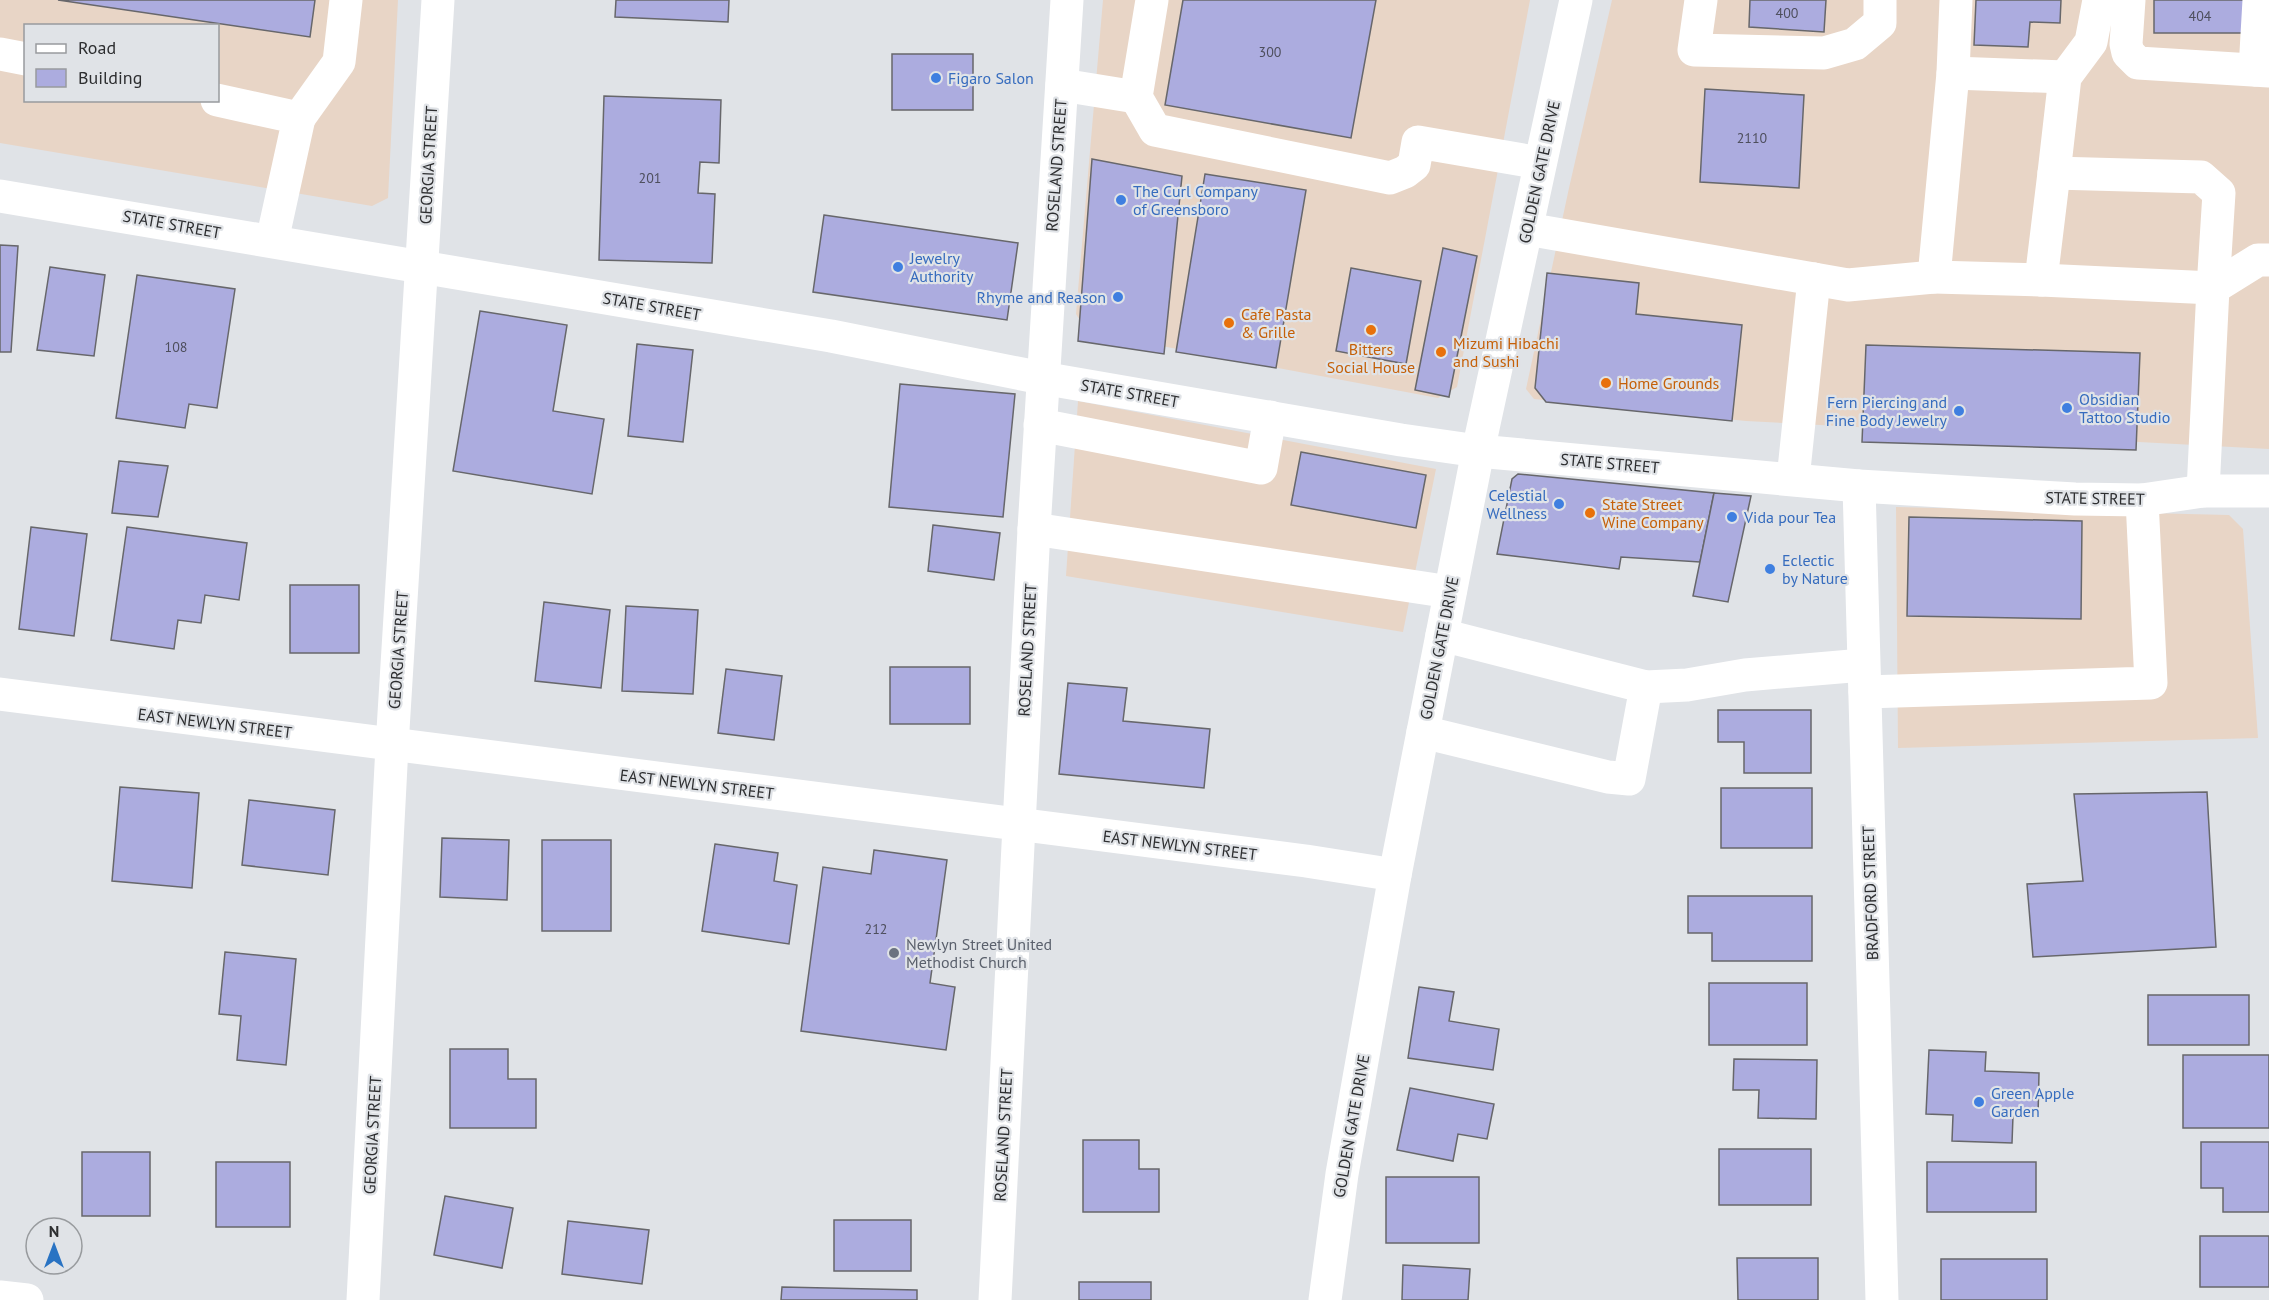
<svg xmlns="http://www.w3.org/2000/svg" width="2269" height="1300" font-family="'PT Sans',sans-serif">
<style>
.commercial{fill:#e8d5c6;fill-rule:evenodd}
.building{fill:#acacdf;stroke:#67676b;stroke-width:1.5}
.lines{fill:none;stroke-linecap:round;stroke-linejoin:round}
.minor{stroke:#fff;stroke-width:33}
.shop-dot{fill:#3f7fe0;stroke:#e0e3e7;stroke-width:2}
.food-dot{fill:#e8710a;stroke:#e0e3e7;stroke-width:2}
.worship-dot{fill:#6b7280;stroke:#e0e3e7;stroke-width:2}
.labels{text-anchor:middle;dominant-baseline:central;stroke-width:4.5;stroke-linejoin:round;paint-order:stroke}
.number-label{font-size:14px;fill:#4d4e5c}
.shop-label{font-size:16px;fill:#366cbe;stroke:#e0e3e7;text-anchor:start}
.street-label{font-size:16px;fill:#2d2e30;stroke:#e0e3e7}
.food-label{font-size:16px;fill:#c56008;stroke:#e0e3e7;text-anchor:start}
.worship-label{font-size:16px;fill:#5b616d;stroke:#e0e3e7;text-anchor:start}
</style>
<rect width="100%" height="100%" fill="#e0e3e7"/>
<g class="commercial">
<path d="M0,0h398l-10,198 -16,8 -372,-63zM26,26h192v74h-192z"/>
<polygon points="1103,0 1530,0 1457,387 1438,398 1087,332 1076,314"/>
<polygon points="1612,0 2269,0 2269,449 1746,421 1534,399 1526,389 1569,188"/>
<polygon points="1078,401 1436,469 1403,632 1066,576"/>
<polygon points="1896,507 2229,515 2243,529 2258,738 1898,748"/>
</g>
<g class="building">
<polygon points="58,0 315,0 310,37"/>
<polygon points="616,0 729,0 728,22 615,17"/>
<polygon points="1183,0 1376,0 1351,138 1165,105"/>
<polygon points="1750,0 1826,0 1824,32 1749,27"/>
<polygon points="1976,0 2061,0 2060,23 2030,22 2028,47 1974,45"/>
<rect x="2154" y="0" width="92" height="33"/>
<rect x="892" y="54" width="81" height="56"/>
<polygon points="1705,89 1804,95 1799,188 1700,182"/>
<polygon points="604,96 721,100 719,163 700,162 698,193 715,194 712,263 599,260"/>
<polygon points="1092,159 1182,176 1164,354 1078,341"/>
<polygon points="1205,174 1306,190 1276,368 1176,352"/>
<polygon points="824,215 1018,243 1007,320 813,292"/>
<polygon points="0,245 18,246 11,352 0,352"/>
<polygon points="1443,248 1477,256 1449,397 1415,390"/>
<polygon points="50,267 105,275 94,356 37,350"/>
<polygon points="1351,268 1421,281 1406,364 1336,351"/>
<polygon points="1547,273 1639,283 1636,314 1742,325 1732,421 1546,402 1535,388"/>
<polygon points="137,275 235,289 217,408 189,404 185,428 116,418"/>
<polygon points="480,311 567,325 553,411 604,419 592,494 453,471"/>
<polygon points="637,344 693,350 683,442 628,436"/>
<polygon points="1866,345 2140,353 2136,450 1862,442"/>
<polygon points="900,384 1015,394 1003,517 889,507"/>
<polygon points="1301,452 1426,475 1416,528 1291,505"/>
<polygon points="119,461 168,466 158,517 112,513"/>
<polygon points="1518,474 1714,493 1700,562 1621,557 1619,569 1497,554 1512,479"/>
<polygon points="1714,493 1751,496 1728,602 1693,596"/>
<polygon points="1909,517 2082,521 2081,619 1907,616"/>
<polygon points="933,525 1000,533 994,580 928,571"/>
<polygon points="31,527 87,534 74,636 19,629"/>
<polygon points="127,527 247,543 239,600 205,595 201,623 178,620 174,649 111,640"/>
<rect x="290" y="585" width="69" height="68"/>
<polygon points="544,602 610,610 601,688 535,681"/>
<polygon points="626,606 698,610 693,694 622,691"/>
<rect x="890" y="667" width="80" height="57"/>
<polygon points="726,669 782,676 774,740 718,733"/>
<polygon points="1068,683 1127,688 1123,721 1210,729 1204,788 1059,774"/>
<polygon points="1718,710 1811,710 1811,773 1744,773 1744,742 1718,742"/>
<polygon points="120,787 199,793 192,888 112,881"/>
<rect x="1721" y="788" width="91" height="60"/>
<polygon points="2207,792 2216,947 2033,957 2027,884 2083,881 2074,794"/>
<polygon points="249,800 335,810 328,875 242,865"/>
<polygon points="442,838 509,840 507,900 440,897"/>
<rect x="542" y="840" width="69" height="91"/>
<polygon points="715,844 778,853 774,881 797,885 789,944 702,931"/>
<polygon points="874,850 947,860 930,983 955,987 946,1050 801,1031 823,867 871,874"/>
<polygon points="1688,896 1812,896 1812,961 1712,961 1712,933 1688,933"/>
<polygon points="225,952 296,959 286,1065 237,1060 241,1016 219,1014"/>
<rect x="1709" y="983" width="98" height="62"/>
<polygon points="1419,987 1454,992 1449,1021 1499,1029 1493,1070 1408,1058"/>
<rect x="2148" y="995" width="101" height="50"/>
<polygon points="450,1049 508,1049 508,1079 536,1079 536,1128 450,1128"/>
<polygon points="1929,1050 1986,1052 1985,1071 2039,1073 2038,1117 2013,1116 2012,1143 1952,1141 1953,1115 1926,1114"/>
<rect x="2183" y="1055" width="86" height="73"/>
<polygon points="1734,1059 1817,1060 1816,1119 1758,1118 1759,1090 1733,1090"/>
<polygon points="1410,1088 1494,1104 1487,1139 1458,1134 1453,1161 1397,1150"/>
<polygon points="1083,1140 1139,1140 1139,1169 1159,1169 1159,1212 1083,1212"/>
<polygon points="2201,1142 2269,1142 2269,1212 2223,1212 2223,1188 2201,1188"/>
<rect x="1719" y="1149" width="92" height="56"/>
<rect x="82" y="1152" width="68" height="64"/>
<rect x="216" y="1162" width="74" height="65"/>
<rect x="1927" y="1162" width="109" height="50"/>
<rect x="1386" y="1177" width="93" height="66"/>
<polygon points="445,1196 513,1208 502,1268 434,1255"/>
<rect x="834" y="1220" width="77" height="51"/>
<polygon points="568,1221 649,1230 642,1284 562,1274"/>
<rect x="2200" y="1236" width="69" height="51"/>
<polygon points="1737,1258 1818,1258 1818,1300 1738,1300"/>
<rect x="1941" y="1259" width="106" height="41"/>
<polygon points="1403,1265 1470,1269 1468,1300 1402,1300"/>
<rect x="1079" y="1282" width="72" height="18"/>
<polygon points="782,1287 917,1290 917,1300 781,1300"/>
</g>
<g class="lines">
<g class="minor">
<polyline points="1152,0 1136,97 1155,130 1390,178 1405,172 1414,165 1418,142 1540,163"/>
<polyline points="1701,0 1694,50 1824,53 1855,44 1880,23 1880,0"/>
<polyline points="1956,0 1953,73 1934,277 2041,280 2213,288 2219,193 2201,177 2054,173 2065,77 2091,42 2099,0"/>
<polyline points="2129,0 2126,44 2128,53 2138,63 2269,71"/>
<polyline points="0,54 26,59"/>
<polyline points="2255,70 2259,0"/>
<polyline points="1953,73 2065,77"/>
<polyline points="1062,85 1136,97"/>
<polyline points="217,100 299,118 272,241"/>
<polyline points="299,118 339,62 346,0"/>
<polyline points="0,196 831,336 1042,378 1401,440 1478,451 1859,486 2075,499 2142,500 2203,491 2269,491"/>
<polyline points="1527,229 1848,285 1934,277"/>
<polyline points="2041,280 2054,173"/>
<polyline points="1040,425 1261,468 1270,417"/>
<polyline points="1793,479 1814,279"/>
<polyline points="1859,486 1882,1300"/>
<polyline points="2203,491 2213,288 2258,260 2269,260"/>
<polyline points="1034,529 1450,592"/>
<polyline points="1442,635 1646,687 1687,685 1745,675 1863,665"/>
<polyline points="1865,692 2151,683 2142,500"/>
<polyline points="0,694 1306,861 1395,875"/>
<polyline points="1423,732 1608,777 1629,779 1646,687"/>
<polyline points="0,1297 27,1300"/>
<polyline points="363,1300 392,746 438,0"/>
<polyline points="995,1300 1034,529 1067,0"/>
<polyline points="1325,1300 1342,1174 1395,875 1478,451 1576,0"/>
</g>
</g>
<g class="shop-dot">
<circle cx="936" cy="78" r="6"/>
<circle cx="1121" cy="200" r="6"/>
<circle cx="898" cy="267" r="6"/>
<circle cx="1118" cy="297" r="6"/>
<circle cx="2067" cy="408" r="6"/>
<circle cx="1959" cy="411" r="6"/>
<circle cx="1559" cy="504" r="6"/>
<circle cx="1732" cy="517" r="6"/>
<circle cx="1770" cy="569" r="6"/>
<circle cx="1979" cy="1102" r="6"/>
</g>
<g class="food-dot">
<circle cx="1229" cy="323" r="6"/>
<circle cx="1371" cy="330" r="6"/>
<circle cx="1441" cy="352" r="6"/>
<circle cx="1606" cy="383" r="6"/>
<circle cx="1590" cy="513" r="6"/>
</g>
<circle class="worship-dot" cx="894" cy="953" r="6"/>
<g class="labels">
<g class="number-label">
<text x="1787" y="13">400</text>
<text x="2200" y="16">404</text>
<text x="1270" y="52">300</text>
<text x="1752" y="138">2110</text>
<text x="650" y="178">201</text>
<text x="176" y="347">108</text>
<text x="876" y="929">212</text>
</g>
<g class="shop-label">
<text x="948" y="78">Figaro Salon</text>
<text x="1133" y="191">The Curl Company<tspan x="1133" dy="18">of Greensboro</tspan></text>
<text x="910" y="258">Jewelry<tspan x="910" dy="18">Authority</tspan></text>
<text x="1106" y="297" text-anchor="end">Rhyme and Reason</text>
<text x="2079" y="399">Obsidian<tspan x="2079" dy="18">Tattoo Studio</tspan></text>
<text x="1947" y="402" text-anchor="end">Fern Piercing and<tspan x="1947" dy="18">Fine Body Jewelry</tspan></text>
<text x="1547" y="495" text-anchor="end">Celestial<tspan x="1547" dy="18">Wellness</tspan></text>
<text x="1744" y="517">Vida pour Tea</text>
<text x="1782" y="560">Eclectic<tspan x="1782" dy="18">by Nature</tspan></text>
<text x="1991" y="1093">Green Apple<tspan x="1991" dy="18">Garden</tspan></text>
</g>
<g class="street-label">
<text transform="translate(428 165) rotate(-87)">GEORGIA STREET</text>
<text transform="translate(1056 165) rotate(-86)">ROSELAND STREET</text>
<text transform="translate(1539 172) rotate(-78)">GOLDEN GATE DRIVE</text>
<text transform="translate(172 224) rotate(10)">STATE STREET</text>
<text transform="translate(652 306) rotate(10)">STATE STREET</text>
<text transform="translate(1130 393) rotate(10)">STATE STREET</text>
<text transform="translate(1610 463) rotate(5)">STATE STREET</text>
<text transform="translate(2095 498) rotate(1)">STATE STREET</text>
<text transform="translate(1439 648) rotate(-79)">GOLDEN GATE DRIVE</text>
<text transform="translate(398 650) rotate(-86)">GEORGIA STREET</text>
<text transform="translate(1027 650) rotate(-87)">ROSELAND STREET</text>
<text transform="translate(215 723) rotate(7)">EAST NEWLYN STREET</text>
<text transform="translate(697 784) rotate(7)">EAST NEWLYN STREET</text>
<text transform="translate(1180 845) rotate(7)">EAST NEWLYN STREET</text>
<text transform="translate(1870 893) rotate(-92)">BRADFORD STREET</text>
<text transform="translate(1351 1126) rotate(-80)">GOLDEN GATE DRIVE</text>
<text transform="translate(372 1135) rotate(-87)">GEORGIA STREET</text>
<text transform="translate(1003 1135) rotate(-87)">ROSELAND STREET</text>
</g>
<g class="food-label">
<text x="1241" y="314">Cafe Pasta<tspan x="1241" dy="18">&amp; Grille</tspan></text>
<text x="1453" y="343">Mizumi Hibachi<tspan x="1453" dy="18">and Sushi</tspan></text>
<text x="1371" y="349" text-anchor="middle">Bitters<tspan x="1371" dy="18">Social House</tspan></text>
<text x="1618" y="383">Home Grounds</text>
<text x="1602" y="504">State Street<tspan x="1602" dy="18">Wine Company</tspan></text>
</g>
<g class="worship-label">
<text x="906" y="944">Newlyn Street United<tspan x="906" dy="18">Methodist Church</tspan></text>
</g>
</g>
<rect x="24" y="24" width="195" height="78" fill="#e0e3e7" stroke="#989b9e" stroke-width="1.5"/>
<rect x="36" y="44" width="30" height="9" fill="#ffffff" stroke="#989b9e" stroke-width="1.5"/>
<text x="78" y="54" font-size="18" fill="#2d2e30">Road</text>
<rect x="36" y="69" width="30" height="18" fill="#acacdf" stroke="#989b9e" stroke-width="1.5"/>
<text x="78" y="84" font-size="18" fill="#2d2e30">Building</text>
<g transform="translate(54 1246)"><circle r="28" fill="#e0e3e7" stroke="#989b9e" stroke-width="1.5"/>
<path d="M0-4.5L10 22L0 15L-10 22Z" fill="#2973c3"/>
<text y="-9" font-size="16" font-weight="bold" text-anchor="middle" fill="#2d2e30">N</text>
</g>
</svg>
